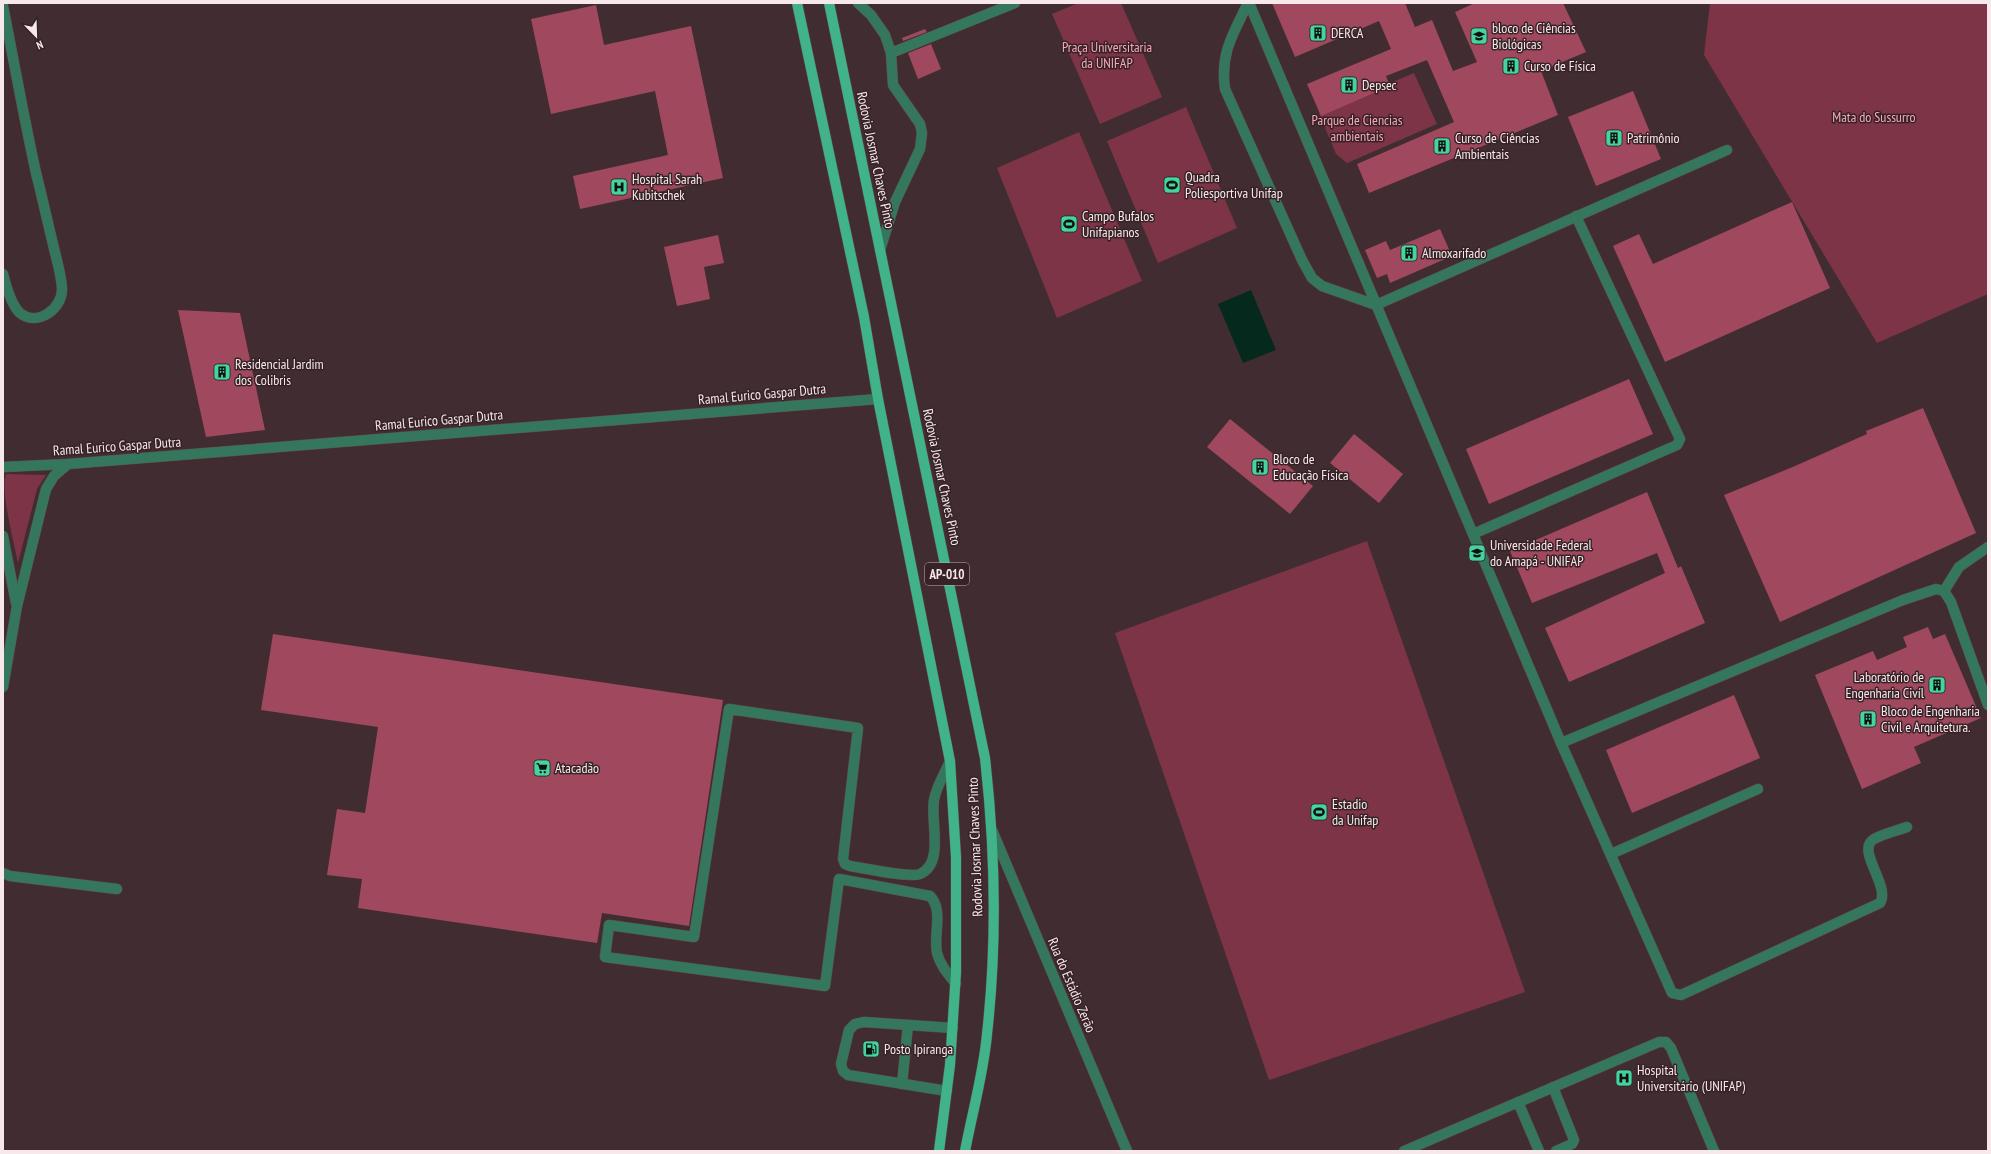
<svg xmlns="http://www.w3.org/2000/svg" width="1991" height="1154" font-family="'PT Sans Narrow',sans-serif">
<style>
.green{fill:#7c3446}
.water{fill:#05291c}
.building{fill:#a0485e}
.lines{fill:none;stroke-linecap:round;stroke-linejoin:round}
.minor-casing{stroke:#5e4b4f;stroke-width:11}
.major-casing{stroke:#5e4b4f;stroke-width:11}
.minor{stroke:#35775c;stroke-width:10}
.major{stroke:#41b388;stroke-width:10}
.labels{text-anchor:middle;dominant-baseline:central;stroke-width:3;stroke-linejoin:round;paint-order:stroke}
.shield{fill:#372327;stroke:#bdadb0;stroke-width:1}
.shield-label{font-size:13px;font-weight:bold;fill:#f6e8eb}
.poi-label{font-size:14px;fill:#f6e8eb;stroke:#372327;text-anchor:start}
.park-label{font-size:14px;fill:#f5aab8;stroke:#372327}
.street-label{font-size:14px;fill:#f6e8eb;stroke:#372327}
</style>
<rect width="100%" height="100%" fill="#412d31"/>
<g class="green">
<polygon points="1078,3 1121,3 1162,97 1100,124 1052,14"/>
<polygon points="1710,3 1988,3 1988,294 1877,343 1704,55"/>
<polygon points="1414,73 1437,124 1347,163 1336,154 1319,113"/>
<polygon points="1186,107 1237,228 1158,263 1107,141"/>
<polygon points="1079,132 1142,281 1057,318 997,168"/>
<path d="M6,474l40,1 -9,14 -19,74c-4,-21 -18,-72 -12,-89z"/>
<polygon points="1367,541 1525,992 1269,1080 1115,633"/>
</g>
<polygon class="water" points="1251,290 1276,350 1243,363 1218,304"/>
<g class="building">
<polygon points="1272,3 1405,3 1415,27 1432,20 1453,71 1477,62 1455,12 1475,3 1563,3 1586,52 1541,71 1558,115 1369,193 1357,164 1454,122 1427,60 1386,76 1390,86 1321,116 1307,84 1391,49 1379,21 1295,57"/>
<polygon points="596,5 604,45 691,26 723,178 580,209 573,176 668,155 655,91 551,114 531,19"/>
<polygon points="925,29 927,32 903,41 902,38"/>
<polygon points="931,44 941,69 918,79 908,53"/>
<polygon points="1633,91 1661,159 1596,186 1568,117"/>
<polygon points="1792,202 1830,288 1665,362 1613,246 1639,234 1653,264"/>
<polygon points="1440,229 1452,256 1390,283 1387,274 1377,278 1365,250 1386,241 1390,250"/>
<polygon points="718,235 724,263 704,267 710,299 677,306 664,247"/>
<polygon points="178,310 240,313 265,430 206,437"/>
<polygon points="1629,379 1653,434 1489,504 1466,449"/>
<polygon points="1923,408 1976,533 1780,622 1724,495 1795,466 1867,434 1866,431"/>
<polygon points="1230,419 1313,486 1290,514 1207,447"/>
<polygon points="1354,434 1403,474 1379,503 1330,463"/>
<polygon points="1647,492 1678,568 1681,566 1705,623 1569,682 1545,628 1665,573 1657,553 1532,603 1510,551"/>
<polygon points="1928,627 1933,639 1945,634 1981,718 1914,747 1921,763 1862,789 1815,675 1873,651 1877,660 1907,647 1903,637"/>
<polygon points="273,634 723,700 689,926 602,913 597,943 358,908 362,879 327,875 337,809 365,813 378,727 261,710"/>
<polygon points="1734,695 1760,758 1632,813 1606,750"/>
</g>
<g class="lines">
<g class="minor-casing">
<g id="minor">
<polyline points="858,3 871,15 885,35 891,53 893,85 920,124 922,133 920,149 895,202 880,250"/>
<path d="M1248,3c-15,31 -28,50 -23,86l77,171 10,18 10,8 54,19 351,-155"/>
<polyline points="1249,3 1561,743"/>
<path d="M3,6c11,56 21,112 33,167 6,23 11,47 17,71 3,14 8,29 9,44 1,21 -25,39 -42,25 -9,-8 -14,-27 -17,-39"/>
<polyline points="891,53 1015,3"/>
<polyline points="3,467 68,464 878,399"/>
<polyline points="1473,534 1677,445 1680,439 1576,216"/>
<polyline points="3,536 16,603"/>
<polyline points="1944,591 1959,567 1988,547"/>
<polyline points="3,687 17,606 46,489 54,476 68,464"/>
<path d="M950,761c-5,12 -14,26 -16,39 -4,21 11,63 -14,74 -10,4 -57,-6 -70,-8l-5,-2 -2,-5 15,-131 -129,-19 -35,228 -85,-12 -4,32 220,29 14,-107 6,1 85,16c14,14 3,39 7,57 3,12 11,21 19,31"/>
<path d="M1907,827c-11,4 -24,7 -33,12 -19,11 17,47 6,64l-199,92 -9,-2 -111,-250 342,-143 33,-11 8,2 7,11 37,103"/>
<polyline points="992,830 1127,1151"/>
<polyline points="1611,854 1758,789"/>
<polyline points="3,873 10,876 117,889"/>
<polyline points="902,1084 908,1025"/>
<polyline points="1553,1087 1574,1140 1572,1144 1556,1151"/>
<polyline points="947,1091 848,1075 843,1071 841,1064 849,1030 855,1024 864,1022 953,1028"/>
<polyline points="1518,1102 1539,1151"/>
<polyline points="1404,1151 1659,1042 1666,1042 1671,1048 1714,1151"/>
</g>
</g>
<g class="major-casing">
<g id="major">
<polyline points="797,3 864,317 878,399 950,761 956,857 956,972 950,1065 939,1151"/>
<path d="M829,3l156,755c10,89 12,187 2,276 -3,37 -15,80 -22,117"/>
</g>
</g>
<use href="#minor" class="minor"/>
<use href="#major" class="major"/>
</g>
<defs>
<g id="building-square" transform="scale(0.9)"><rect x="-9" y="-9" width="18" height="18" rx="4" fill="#43d4a0" stroke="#372327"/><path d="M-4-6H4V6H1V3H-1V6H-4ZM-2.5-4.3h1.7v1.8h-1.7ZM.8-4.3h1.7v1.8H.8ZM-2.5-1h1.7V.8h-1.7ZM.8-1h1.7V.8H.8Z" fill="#111"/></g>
<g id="university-square" transform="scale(0.9)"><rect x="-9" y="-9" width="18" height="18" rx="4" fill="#43d4a0" stroke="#372327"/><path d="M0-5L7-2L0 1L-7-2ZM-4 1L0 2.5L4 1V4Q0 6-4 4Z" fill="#111"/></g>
<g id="stadium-square" transform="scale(0.9)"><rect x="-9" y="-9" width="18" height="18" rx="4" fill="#43d4a0" stroke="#372327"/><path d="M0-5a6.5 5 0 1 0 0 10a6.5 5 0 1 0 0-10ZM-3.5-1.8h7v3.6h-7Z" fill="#111"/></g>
<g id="hospital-square" transform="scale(0.9)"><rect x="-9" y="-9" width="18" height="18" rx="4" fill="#43d4a0" stroke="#372327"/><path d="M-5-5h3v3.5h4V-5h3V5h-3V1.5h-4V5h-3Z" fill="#111"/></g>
<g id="supermarket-square" transform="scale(0.9)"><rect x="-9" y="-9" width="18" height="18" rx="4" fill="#43d4a0" stroke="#372327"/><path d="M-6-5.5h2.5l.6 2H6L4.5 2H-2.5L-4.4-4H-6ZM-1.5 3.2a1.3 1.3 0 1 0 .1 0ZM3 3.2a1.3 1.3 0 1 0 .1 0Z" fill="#111"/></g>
<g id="fuel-square" transform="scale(0.9)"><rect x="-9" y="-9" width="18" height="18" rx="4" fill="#43d4a0" stroke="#372327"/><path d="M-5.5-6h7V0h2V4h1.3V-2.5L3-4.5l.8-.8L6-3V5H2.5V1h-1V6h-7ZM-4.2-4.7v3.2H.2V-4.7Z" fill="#111"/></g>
</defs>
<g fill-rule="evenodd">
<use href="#building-square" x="1318" y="33"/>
<use href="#university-square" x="1479" y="36"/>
<use href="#building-square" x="1511" y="66"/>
<use href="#building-square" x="1349" y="85"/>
<use href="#building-square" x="1614" y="138"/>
<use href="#building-square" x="1442" y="146"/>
<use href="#stadium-square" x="1172" y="185"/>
<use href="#hospital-square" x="619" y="187"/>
<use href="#stadium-square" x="1069" y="224"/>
<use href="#building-square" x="1409" y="253"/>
<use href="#building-square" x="222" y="372"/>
<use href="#building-square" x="1260" y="467"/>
<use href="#university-square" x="1477" y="553"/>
<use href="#building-square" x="1937" y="685"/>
<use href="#building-square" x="1868" y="719"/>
<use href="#supermarket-square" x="542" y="768"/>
<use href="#stadium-square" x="1319" y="812"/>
<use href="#fuel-square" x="871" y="1049"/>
<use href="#hospital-square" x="1624" y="1078"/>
</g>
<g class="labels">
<rect class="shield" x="925" y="563" width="44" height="22" rx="3"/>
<g class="shield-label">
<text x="947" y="574">AP-010</text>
</g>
<g class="poi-label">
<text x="1492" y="28">bloco de Ciências<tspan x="1492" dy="16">Biológicas</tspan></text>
<text x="1331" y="33">DERCA</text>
<text x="1524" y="66">Curso de Física</text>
<text x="1362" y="85">Depsec</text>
<text x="1455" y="138">Curso de Ciências<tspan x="1455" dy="16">Ambientais</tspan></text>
<text x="1627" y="138">Patrimônio</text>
<text x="1185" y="177">Quadra<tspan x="1185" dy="16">Poliesportiva Unifap</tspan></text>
<text x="632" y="179">Hospital Sarah<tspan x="632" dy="16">Kubitschek</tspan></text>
<text x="1082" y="216">Campo Bufalos<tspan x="1082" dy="16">Unifapianos</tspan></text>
<text x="1422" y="253">Almoxarifado</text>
<text x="235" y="364">Residencial Jardim<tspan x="235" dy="16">dos Colibris</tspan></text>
<text x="1273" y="459">Bloco de<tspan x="1273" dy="16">Educação Física</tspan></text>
<text x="1490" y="545">Universidade Federal<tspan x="1490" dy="16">do Amapá - UNIFAP</tspan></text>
<text x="1924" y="677" text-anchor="end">Laboratório de<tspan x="1924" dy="16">Engenharia Civíl</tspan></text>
<text x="1881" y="711">Bloco de Engenharia<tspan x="1881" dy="16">Civil e Arquitetura.</tspan></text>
<text x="555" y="768">Atacadão</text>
<text x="1332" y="804">Estadio<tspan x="1332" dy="16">da Unifap</tspan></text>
<text x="884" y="1049">Posto Ipiranga</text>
<text x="1637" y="1070">Hospital<tspan x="1637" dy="16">Universitário (UNIFAP)</tspan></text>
</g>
<g class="park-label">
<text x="1107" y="47">Praça Universitaria<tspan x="1107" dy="16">da UNIFAP</tspan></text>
<text x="1874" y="117">Mata do Sussurro</text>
<text x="1357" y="120">Parque de Ciencias<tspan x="1357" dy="16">ambientais</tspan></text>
</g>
<g class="street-label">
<text transform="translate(876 160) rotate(78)">Rodovia Josmar Chaves Pinto</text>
<text transform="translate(762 394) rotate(-5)">Ramal Eurico Gaspar Dutra</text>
<text transform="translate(439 420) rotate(-5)">Ramal Eurico Gaspar Dutra</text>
<text transform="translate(117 446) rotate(-4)">Ramal Eurico Gaspar Dutra</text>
<text transform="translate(942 477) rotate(78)">Rodovia Josmar Chaves Pinto</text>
<text transform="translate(975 847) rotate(-92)">Rodovia Josmar Chaves Pinto</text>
<text transform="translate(1072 985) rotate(67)">Rua do Estádio Zerão</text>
</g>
</g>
<rect width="1991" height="1154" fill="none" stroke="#f6e8eb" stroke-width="8"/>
<g transform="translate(36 36) rotate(157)" stroke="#372327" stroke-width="3" paint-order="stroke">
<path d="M0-3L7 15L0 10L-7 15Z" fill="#f6e8eb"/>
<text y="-6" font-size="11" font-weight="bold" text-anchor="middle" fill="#f6e8eb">N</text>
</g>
</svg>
